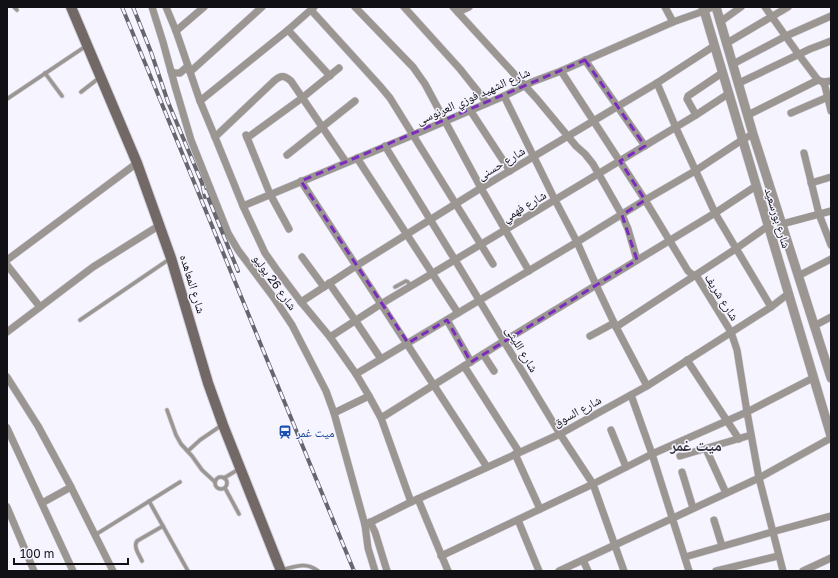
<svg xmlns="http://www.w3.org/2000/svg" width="838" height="578" font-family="'Golos Text','Noto Naskh Arabic',sans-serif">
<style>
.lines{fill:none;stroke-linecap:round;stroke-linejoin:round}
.service-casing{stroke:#d1d0da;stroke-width:5}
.minor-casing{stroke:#d1d0da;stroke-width:8}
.tertiary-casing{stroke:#d1d0da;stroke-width:10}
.secondary-casing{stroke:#d1d0da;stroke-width:12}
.service{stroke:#9c9693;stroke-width:3.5}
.minor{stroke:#9c9693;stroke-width:7}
.tertiary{stroke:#9c9693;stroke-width:9}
.secondary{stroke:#726966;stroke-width:10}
.rail-casing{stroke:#67666d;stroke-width:4}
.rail{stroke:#f5f4ff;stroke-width:2.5;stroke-dasharray:8;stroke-linecap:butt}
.marked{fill:none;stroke:#7b2cbf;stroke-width:3;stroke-dasharray:8 5;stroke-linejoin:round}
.labels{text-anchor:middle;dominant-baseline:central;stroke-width:3;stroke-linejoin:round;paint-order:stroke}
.street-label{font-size:12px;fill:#111015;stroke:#f5f4ff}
.transit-label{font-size:12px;fill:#164399;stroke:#f5f4ff;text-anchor:start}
.district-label{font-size:16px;font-weight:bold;fill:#363540;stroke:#f5f4ff}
</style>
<rect width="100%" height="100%" fill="#f5f4ff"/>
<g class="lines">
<g class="service-casing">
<g id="service">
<polyline points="14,7 17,10"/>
<polyline points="45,73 62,96"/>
<polyline points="81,92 99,78"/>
<polyline points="7,99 86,46"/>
<polyline points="395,287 406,281 408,282 411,286"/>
<polyline points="80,320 171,258"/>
<polyline points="167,410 176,435 181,444 192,456 202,470 215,482"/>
<polyline points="188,451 200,440 222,425"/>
<circle cx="221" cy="483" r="6"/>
<polyline points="224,478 239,469"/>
<polyline points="225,488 239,514"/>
<polyline points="149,501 188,571"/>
<polyline points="95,535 180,482"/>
<path d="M142,561c-3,-7 -9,-14 -5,-20l26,-15"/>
<path d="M281,570c14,-3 24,-9 37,1"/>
</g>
</g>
<g class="minor-casing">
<g id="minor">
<polyline points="152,7 163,42 175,86 191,140 228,233 238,250 274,298 292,325 326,391 334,413 365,525 368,548 375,571"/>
<polyline points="166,7 176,31 200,101 215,137 243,206 265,253 277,270 301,302 330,337 356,374 369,396 381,418 411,502"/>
<polyline points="355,7 413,67 425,84 481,188 529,271"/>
<polyline points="404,7 460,69 487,103"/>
<polyline points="453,7 537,99 576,146 585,154 593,164 622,215 628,229 637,260"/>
<polyline points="665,7 673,22"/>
<polyline points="765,7 799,55 818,80"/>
<polyline points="311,10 380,86 390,98 493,264"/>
<polyline points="458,12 469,7"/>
<polyline points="720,22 741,7"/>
<polyline points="288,30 330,76"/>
<polyline points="176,31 204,7"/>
<polyline points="727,43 788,7"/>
<polyline points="585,60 645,146"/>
<polyline points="733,64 786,36 831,16"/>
<polyline points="171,71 174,73 180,73 188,66"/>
<polyline points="561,71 645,200 688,271 693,275 696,275 731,332 737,350 747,412 759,478 783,571"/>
<polyline points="190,72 262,7"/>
<polyline points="823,82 825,86 831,111"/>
<polyline points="657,83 676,128 715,213 771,307"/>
<polyline points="739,83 810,49 831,41"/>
<polyline points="504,96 555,200 577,242 596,285 616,327 647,386"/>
<polyline points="200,101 288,30 314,7"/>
<polyline points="470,110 510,171"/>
<polyline points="791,113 828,97"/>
<polyline points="696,115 687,99 688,96 722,73"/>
<polyline points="748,115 818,80 823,82 831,81"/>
<polyline points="246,135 270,194 289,229"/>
<path d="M215,137l59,-56c7,-6 10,-6 17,0l55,81"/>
<polyline points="247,138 302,98 339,68"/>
<polyline points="385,146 455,260 560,434 593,484 624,571"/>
<polyline points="804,153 819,214 831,245"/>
<polyline points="287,155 355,101"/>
<polyline points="357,158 458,313"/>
<polyline points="301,181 487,467"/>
<polyline points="811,183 831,177"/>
<polyline points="243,206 413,135 504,96 532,82 561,71 673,22 704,11 712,7"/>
<polyline points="782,224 831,211"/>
<polyline points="302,257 324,287"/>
<polyline points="7,260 137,163"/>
<polyline points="7,265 40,307"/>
<polyline points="798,276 831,259"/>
<polyline points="329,283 355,320 381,359"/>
<polyline points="301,302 356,266 481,188 657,83 714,46"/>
<polyline points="447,320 471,362"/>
<polyline points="814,326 831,317"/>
<polyline points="616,327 737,248 768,226"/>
<polyline points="7,332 93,267 160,225"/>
<polyline points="590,336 614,323"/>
<polyline points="330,337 381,304 505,230 696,115 728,94"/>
<polyline points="483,354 494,371"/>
<polyline points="687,360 739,439"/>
<polyline points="464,366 519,452"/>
<polyline points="356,374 577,242 645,200 695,171 742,140 753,134"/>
<polyline points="7,377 38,426 71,487 113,571"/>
<polyline points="631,395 652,454 689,571"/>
<polyline points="334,413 369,396"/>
<polyline points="381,418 504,341 715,213 756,186"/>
<polyline points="7,428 73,571"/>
<polyline points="611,430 626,467"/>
<polyline points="706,449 726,493"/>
<polyline points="515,454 540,509"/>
<polyline points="680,456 751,435"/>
<polyline points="682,472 693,508"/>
<polyline points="418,499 448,571"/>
<polyline points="42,503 71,487"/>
<polyline points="7,507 34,571"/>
<polyline points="518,520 539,571"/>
<polyline points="714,520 722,546"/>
<polyline points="370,522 375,532 387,571"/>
<polyline points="365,525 411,502 560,434 647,386 771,307 788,294"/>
<polyline points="441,556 593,484 652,454 747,412 813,378"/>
<polyline points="685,557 772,532 831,516"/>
<polyline points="583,560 588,571"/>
<polyline points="559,571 759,478 831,438"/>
<polyline points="716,571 778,556"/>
<polyline points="803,571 831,558"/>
</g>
</g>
<g class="tertiary-casing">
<g id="tertiary">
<polyline points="703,7 831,436"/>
<polyline points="716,7 753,134 831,378"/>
</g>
</g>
<g class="secondary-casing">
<polyline id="secondary" points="71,7 137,163 171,258 208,383 223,425 281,571"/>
</g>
<use href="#service" class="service"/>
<use href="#minor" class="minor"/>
<use href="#tertiary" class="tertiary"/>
<use href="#secondary" class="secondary"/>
<g class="rail-casing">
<g id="rail">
<polyline points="122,7 354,571"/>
<polyline points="133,7 151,52 168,102 202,183 205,197"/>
<polyline points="205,190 238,271"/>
</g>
</g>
<use href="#rail" class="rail"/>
</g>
<path class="marked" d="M585,60l60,86 -25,15 25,39 -23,15 15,45 -166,102 -24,-42 -39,23 -107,-162z"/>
<defs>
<g id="station-bare" transform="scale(1.08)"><path d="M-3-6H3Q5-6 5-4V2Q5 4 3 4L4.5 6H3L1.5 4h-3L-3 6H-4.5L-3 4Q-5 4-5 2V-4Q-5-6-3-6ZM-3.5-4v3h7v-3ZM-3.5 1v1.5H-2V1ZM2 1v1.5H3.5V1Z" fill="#1a4fb4" stroke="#f5f4ff" stroke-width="2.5" paint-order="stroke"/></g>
</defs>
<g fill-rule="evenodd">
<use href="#station-bare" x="285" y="432"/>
</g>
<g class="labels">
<g class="street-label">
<text transform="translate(473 96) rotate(-24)">شارع الشهيد فوزي العرنوسى</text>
<text transform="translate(501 163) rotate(-31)">شارع حسنى</text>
<text transform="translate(524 206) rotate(-31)">شارع فهمي</text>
<text transform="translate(778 218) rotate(73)">شارع بورسعيد</text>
<text transform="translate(275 282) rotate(54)">شارع 26 يوليو</text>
<text transform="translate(193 284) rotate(73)">شارع المعاهده</text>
<text transform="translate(722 297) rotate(58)">شارع شريف</text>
<text transform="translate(522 349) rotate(59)">شارع الليثى</text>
<text transform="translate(577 411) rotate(-28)">شارع السوق</text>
</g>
<g class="transit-label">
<text x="296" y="432">ميت غمر</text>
</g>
<g class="district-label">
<text x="696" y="445">ميت غمر</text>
</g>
</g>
<rect width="838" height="578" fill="none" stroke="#111015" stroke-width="16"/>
<path d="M14 558v6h114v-6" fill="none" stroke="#111015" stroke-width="2"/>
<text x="20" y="558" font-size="12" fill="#111015" stroke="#f5f4ff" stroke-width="3" paint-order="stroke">100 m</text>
</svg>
